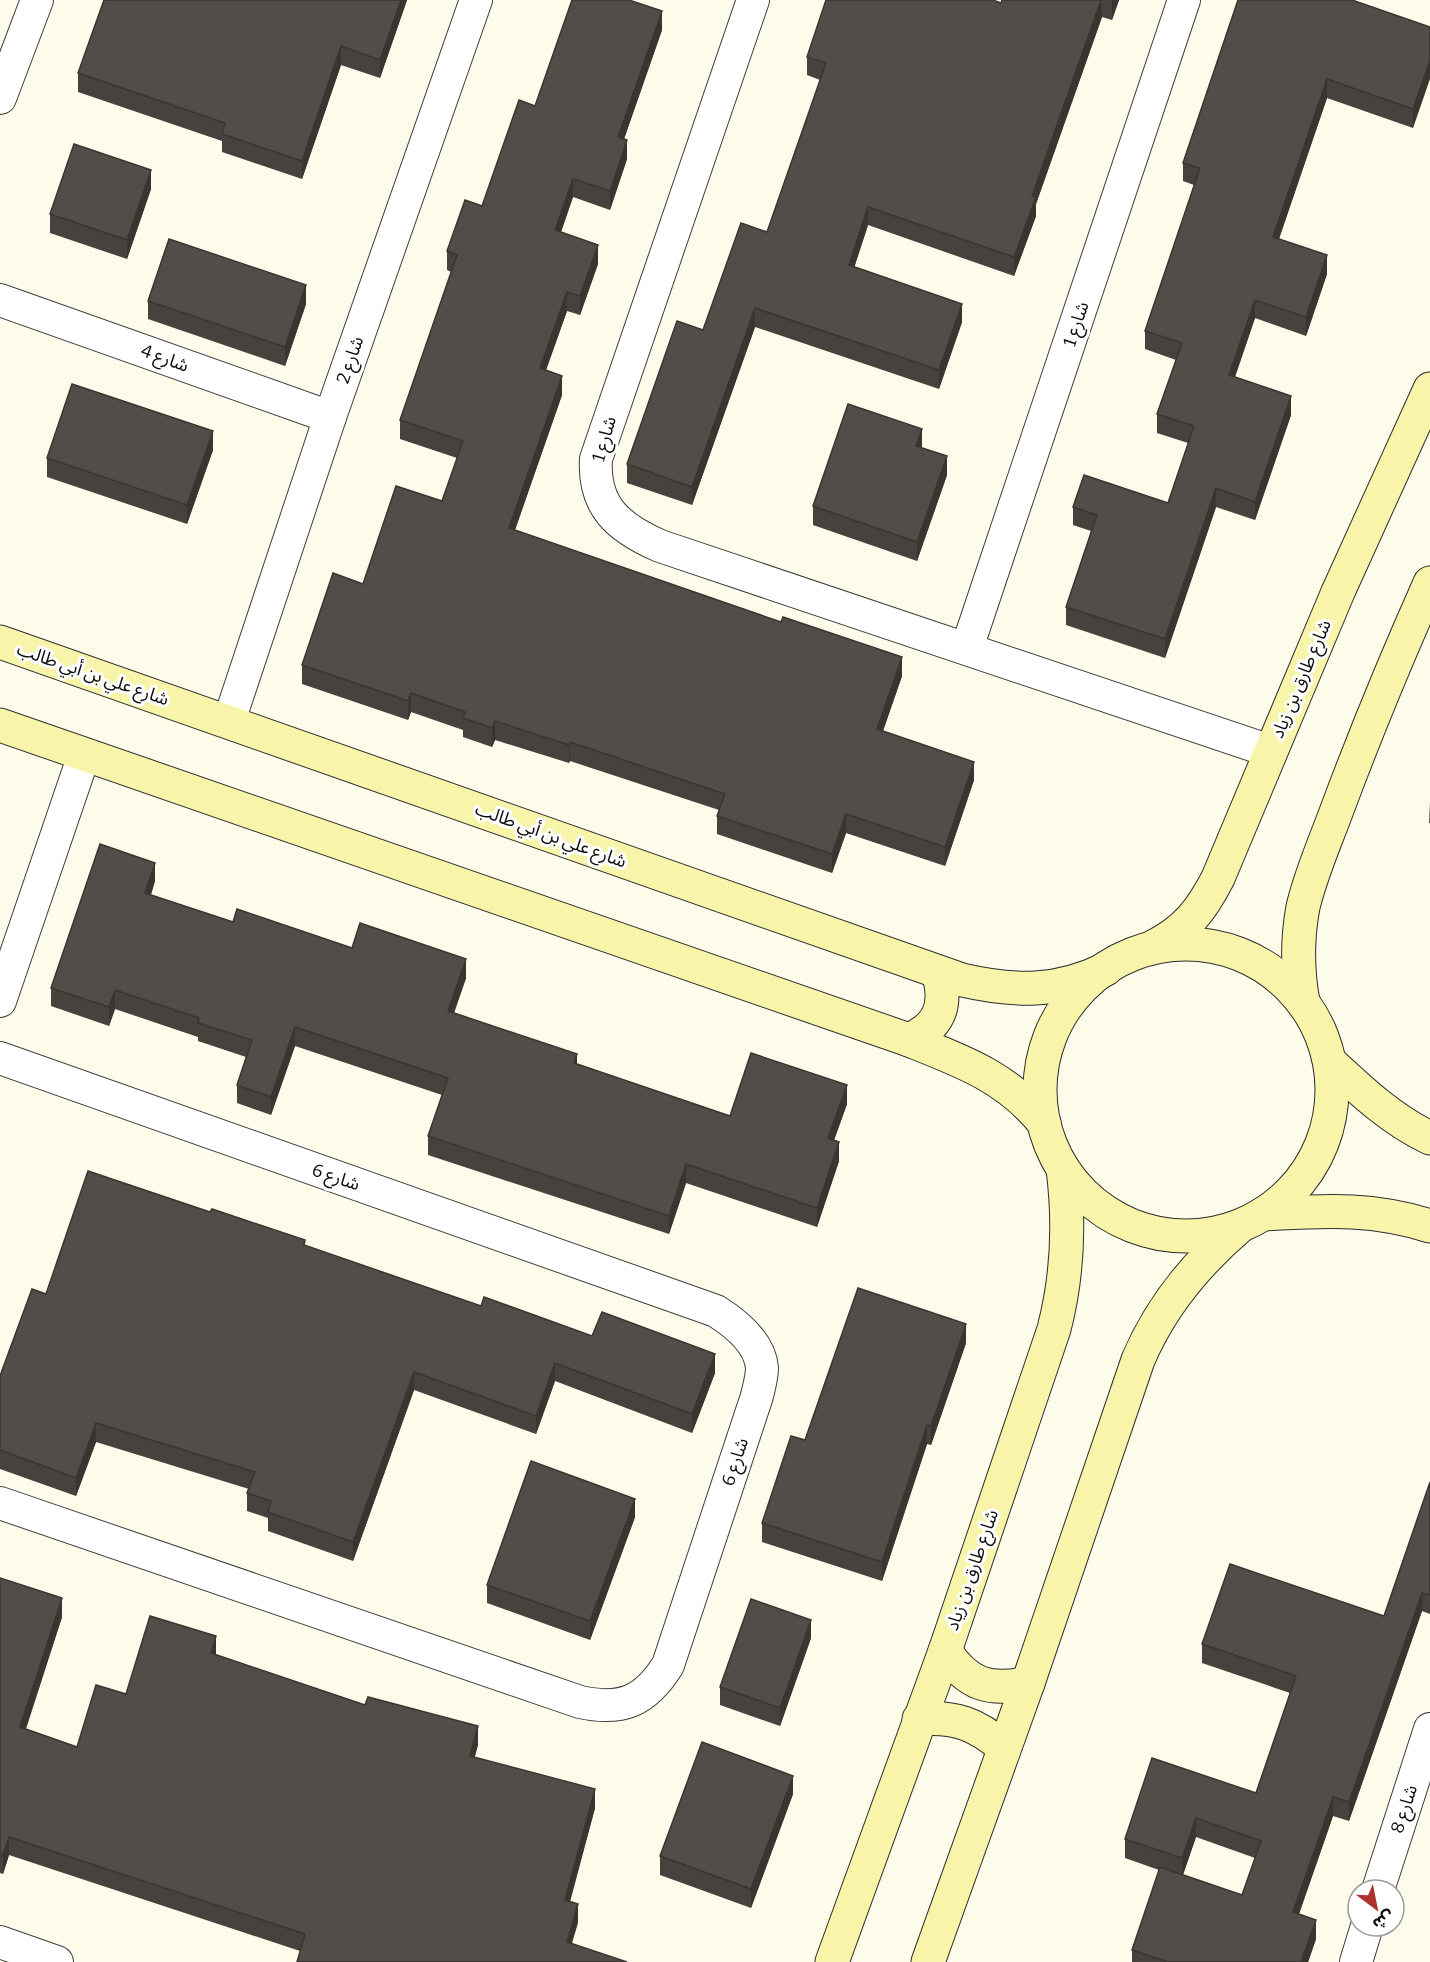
<svg xmlns="http://www.w3.org/2000/svg" width="1430" height="1962" font-family="Bitter,'Noto Sans Arabic',serif">
<style>
.lines{fill:none;stroke-linecap:round;stroke-linejoin:round}
.street-casing{stroke:#3e3e3e;stroke-width:34}
.secondary-casing{stroke:#2d2d2d;stroke-width:35}
.street{stroke:#fff;stroke-width:32}
.secondary{stroke:#f8f5ab;stroke-width:33}
.wall{fill:#47423e;fill-rule:evenodd}
.shaded-wall{fill:#393632}
.building{fill:#524d48;stroke:#393632;stroke-width:1.5}
.labels{text-anchor:middle;dominant-baseline:central;stroke-width:6;stroke-linejoin:round;paint-order:stroke}
.street-label{font-size:18px;fill:#0b0b0b;stroke:#fff}
</style>
<rect width="100%" height="100%" fill="#fdfbea"/>
<g class="lines">
<g class="street-casing">
<g id="street">
<path d="M753,0l-157,459c-3,48 23,69 64,87l610,205"/>
<polyline points="0,98 37,0"/>
<polyline points="0,300 330,417"/>
<polyline points="967,648 1184,0"/>
<polyline points="229,721 330,417 476,0"/>
<polyline points="0,1001 84,755"/>
<path d="M0,1058l716,253c19,12 44,32 46,57 0,9 -3,19 -5,28l-89,269c-23,37 -47,46 -88,37l-580,-199"/>
<polyline points="1378,1890 1430,1729"/>
<polyline points="0,1942 57,1962"/>
<polyline points="1356,1962 1367,1926"/>
</g>
</g>
<g class="secondary-casing">
<g id="secondary">
<path d="M0,642l962,338c53,12 95,13 144,-11"/>
<path d="M0,725l909,315c53,21 98,37 135,83"/>
<circle cx="1186" cy="1090" r="146"/>
<path d="M1153,947c33,-17 48,-36 65,-69l120,-286 92,-203"/>
<path d="M1303,1002c-6,-33 -6,-63 0,-95 8,-34 23,-67 35,-100 28,-75 59,-150 92,-224"/>
<path d="M909,1040c31,-14 39,-35 29,-68"/>
<path d="M1330,1062c31,29 62,58 100,76"/>
<path d="M1263,1214c61,-3 107,-7 167,12"/>
<path d="M945,1651c22,33 44,41 83,32"/>
<path d="M919,1719c36,-3 58,5 85,29"/>
<path d="M832,1962l113,-311 109,-322c14,-54 16,-105 9,-160"/>
<path d="M928,1962l100,-279 110,-323c22,-52 58,-96 100,-132"/>
</g>
</g>
<use href="#street" class="street"/>
<use href="#secondary" class="secondary"/>
</g>
<g class="wall">
<polygon points="104,0 407,0 380,78 341,65 302,179 222,152 222,141 78,92 78,73"/>
<polygon points="1002,0 1119,0 1112,20 1102,17 1036,204 1036,216 1014,276 868,225 854,267 962,322 939,389 755,327 692,505 627,483 627,464 703,330 767,232 820,80 807,75 807,57 1001,3"/>
<polygon points="1238,0 1430,27 1413,128 1327,98 1279,239 1327,274 1306,336 1255,318 1235,377 1291,415 1255,520 1216,507 1165,658 1066,625 1066,607 1091,531 1073,525 1073,507 1168,503 1188,443 1157,433 1157,414 1176,360 1145,349 1145,331 1194,185 1183,181 1183,163"/>
<polygon points="662,30 624,139 627,159 610,210 573,197 561,232 598,264 580,315 567,311 546,370 562,395 515,530 902,676 883,731 974,780 945,866 846,833 832,873 717,834 717,816 719,810 570,761 569,763 495,740 492,747 463,737 463,730 411,712 408,720 302,684 302,665 363,584 442,501 457,458 400,439 400,420 451,272 447,270 447,251 482,206 535,106"/>
<polygon points="151,189 127,259 50,233 50,214"/>
<polygon points="148,301 306,304 285,366 148,319"/>
<polygon points="922,448 947,475 917,561 813,525 813,506"/>
<polygon points="213,450 187,524 47,477 47,458"/>
<polygon points="1430,802 1430,823 1429,823"/>
<polygon points="155,881 151,895 233,922 352,948 466,978 454,1013 577,1064 730,1116 847,1104 834,1140 839,1161 817,1227 686,1183 669,1234 428,1155 428,1136 442,1095 295,1046 271,1115 237,1103 237,1085 246,1057 198,1041 198,1037 115,1009 109,1026 51,1006 51,988"/>
<polygon points="305,1246 481,1306 592,1336 715,1373 692,1433 555,1381 536,1434 414,1390 353,1561 268,1531 268,1518 247,1511 247,1493 249,1489 96,1442 76,1496 0,1469 0,1376 46,1294"/>
<polygon points="966,1343 931,1445 927,1444 882,1581 762,1542 762,1523 805,1440"/>
<path d="M1430,1482v132l-8,-3 -73,210 -16,-5 -34,98 17,25 -8,23h-176v-12l27,-80 -34,-12v-19l131,-46 34,-100 -88,-30v-19l182,-28zM1196,1837l59,21 -13,37 -59,-20z"/>
<polygon points="635,1517 590,1640 487,1603 487,1585"/>
<polygon points="0,1578 62,1617 26,1729 77,1747 126,1694 216,1655 478,1745 474,1757 595,1808 570,1902 578,1923 300,1951 9,1855 3,1874 0,1873"/>
<polygon points="811,1638 780,1726 720,1705 720,1687"/>
<polygon points="793,1794 751,1908 660,1875 660,1856"/>
</g>
<g class="shaded-wall">
<polygon points="401,0 407,0 380,78 380,60"/>
<polygon points="1101,0 1102,17 1036,204 1036,216 1014,276 1014,257 1032,196"/>
<polygon points="1112,0 1119,0 1112,20"/>
<polygon points="662,11 662,30 618,156 618,137"/>
<polygon points="341,46 341,65 302,179 302,161"/>
<polygon points="1430,60 1430,79 1413,128 1413,109"/>
<polygon points="1327,79 1327,98 1273,256 1273,237"/>
<polygon points="627,140 627,159 610,210 610,191"/>
<polygon points="151,170 151,189 127,259 127,240"/>
<polygon points="573,179 573,197 555,249 555,230"/>
<polygon points="868,207 868,225 849,284 849,265"/>
<polygon points="598,245 598,264 580,315 580,296"/>
<polygon points="1327,255 1327,274 1306,336 1306,317"/>
<polygon points="306,285 306,304 285,366 285,347"/>
<polygon points="567,292 567,311 540,387 540,368"/>
<polygon points="1255,300 1255,318 1229,394 1229,375"/>
<polygon points="962,304 962,322 939,389 939,370"/>
<polygon points="755,308 755,327 692,505 692,487"/>
<polygon points="562,376 562,395 509,547 509,528"/>
<polygon points="1291,396 1291,415 1255,520 1255,502"/>
<polygon points="922,429 922,448 916,446"/>
<polygon points="213,431 213,450 187,524 187,505"/>
<polygon points="947,456 947,475 917,561 917,542"/>
<polygon points="1216,488 1216,507 1165,658 1165,639"/>
<polygon points="902,657 902,676 877,748 877,729"/>
<polygon points="411,693 411,712 408,720 408,701"/>
<polygon points="495,721 495,740 492,747 492,728"/>
<polygon points="570,742 570,761 569,763 569,745"/>
<polygon points="974,762 974,780 945,866 945,847"/>
<polygon points="846,814 846,833 832,873 832,854"/>
<polygon points="155,863 155,881 145,911 145,893"/>
<polygon points="466,959 466,978 448,1030 448,1011"/>
<polygon points="115,990 115,1009 109,1026 109,1007"/>
<polygon points="295,1027 295,1046 271,1115 271,1097"/>
<polygon points="577,1054 577,1072 574,1063"/>
<polygon points="847,1085 847,1104 828,1157 828,1138"/>
<polygon points="839,1142 839,1161 817,1227 817,1208"/>
<polygon points="686,1164 686,1183 669,1234 669,1216"/>
<polygon points="966,1324 966,1343 931,1445 931,1426"/>
<polygon points="715,1354 715,1373 692,1433 692,1414"/>
<polygon points="555,1363 555,1381 536,1434 536,1416"/>
<polygon points="414,1372 414,1390 353,1561 353,1542"/>
<polygon points="96,1423 96,1442 76,1496 76,1478"/>
<polygon points="927,1425 927,1444 882,1581 882,1562"/>
<polygon points="635,1499 635,1517 590,1640 590,1621"/>
<polygon points="1422,1593 1422,1611 1349,1821 1349,1802"/>
<polygon points="62,1598 62,1617 20,1746 20,1727"/>
<polygon points="811,1620 811,1638 780,1726 780,1708"/>
<polygon points="216,1636 216,1655 211,1653"/>
<polygon points="478,1726 478,1745 470,1775 470,1756"/>
<polygon points="793,1776 793,1794 751,1908 751,1889"/>
<polygon points="595,1789 595,1808 565,1919 565,1900"/>
<polygon points="1333,1797 1333,1816 1293,1931 1293,1912"/>
<polygon points="1196,1818 1196,1837 1182,1877 1182,1858"/>
<polygon points="9,1837 9,1855 3,1874 3,1855"/>
<polygon points="578,1904 578,1923 567,1960 567,1942"/>
<polygon points="1316,1920 1316,1939 1308,1962 1301,1962"/>
</g>
<g class="building">
<polygon points="104,0 401,0 380,60 341,46 302,161 222,134 225,123 78,73"/>
<polygon points="572,0 629,0 662,11 618,137 627,140 610,191 573,179 555,230 598,245 580,296 567,292 540,368 562,376 509,528 781,622 783,617 902,657 877,729 974,762 945,847 846,814 832,854 717,816 725,794 570,742 569,745 495,721 492,728 463,718 465,712 411,693 408,701 302,665 333,573 363,584 396,486 442,501 463,441 400,420 457,255 447,251 465,200 482,206 519,100 535,106"/>
<polygon points="826,0 993,0 1001,3 1002,0 1101,0 1032,196 1036,197 1014,257 868,207 849,265 962,304 939,370 755,308 692,487 627,464 677,321 703,330 741,223 767,232 826,63 807,57"/>
<polygon points="1238,0 1352,0 1430,27 1430,60 1413,109 1327,79 1273,237 1327,255 1306,317 1255,300 1229,375 1291,396 1255,502 1216,488 1165,639 1066,607 1097,515 1073,507 1084,475 1168,503 1194,426 1157,414 1182,343 1145,331 1200,168 1183,163"/>
<polygon points="74,144 151,170 127,240 50,214"/>
<polygon points="169,239 306,285 285,347 148,301"/>
<polygon points="72,384 213,431 187,505 47,458"/>
<polygon points="848,404 922,429 916,446 947,456 917,542 813,506"/>
<polygon points="100,844 155,863 145,893 233,922 237,909 352,948 360,923 466,959 448,1011 577,1054 574,1063 730,1116 751,1053 847,1085 828,1138 839,1142 817,1208 686,1164 669,1216 428,1136 448,1078 295,1027 271,1097 237,1085 252,1040 198,1023 199,1018 115,990 109,1007 51,988"/>
<polygon points="88,1171 210,1212 212,1209 305,1240 304,1245 481,1306 484,1297 592,1336 602,1312 715,1354 692,1414 555,1363 536,1416 414,1372 353,1542 268,1512 271,1501 247,1493 255,1472 96,1423 76,1478 0,1450 0,1376 32,1289 46,1294"/>
<polygon points="858,1288 966,1324 931,1426 927,1425 882,1562 762,1523 791,1436 805,1440"/>
<polygon points="531,1461 635,1499 590,1621 487,1585"/>
<polygon points="1430,1482 1430,1595 1422,1593 1349,1802 1333,1797 1293,1912 1316,1920 1301,1962 1168,1962 1132,1950 1160,1867 1242,1895 1261,1841 1196,1818 1182,1858 1125,1839 1152,1758 1256,1793 1296,1676 1202,1644 1230,1564 1384,1616"/>
<polygon points="0,1578 62,1598 20,1727 77,1747 96,1685 126,1694 150,1616 216,1636 211,1653 365,1705 368,1697 478,1726 470,1756 595,1789 565,1900 578,1904 567,1942 627,1962 297,1962 305,1934 9,1837 3,1855 0,1854"/>
<polygon points="751,1599 811,1620 780,1708 720,1687"/>
<polygon points="702,1742 793,1776 751,1889 660,1856"/>
</g>
<g class="labels">
<g class="street-label">
<text transform="translate(1076 324) rotate(-72)">شارع 1</text>
<text transform="translate(165 358) rotate(20)">شارع 4</text>
<text transform="translate(350 360) rotate(-71)">شارع 2</text>
<text transform="translate(604 439) rotate(-74)">شارع 1</text>
<text transform="translate(93 674) rotate(19)">شارع علي بن أبي طالب</text>
<text transform="translate(1301 679) rotate(-67)">شارع طارق بن زياد</text>
<text transform="translate(551 835) rotate(20)">شارع علي بن أبي طالب</text>
<text transform="translate(336 1177) rotate(19)">شارع 6</text>
<text transform="translate(735 1462) rotate(-72)">شارع 6</text>
<text transform="translate(972 1570) rotate(-71)">شارع طارق بن زياد</text>
<text transform="translate(1404 1809) rotate(-72)">شارع 8</text>
</g>
</g>
<g transform="translate(1376 1908) rotate(148)"><circle r="28" fill="#ffffff" stroke="#9d9d9d" stroke-width="1.5"/>
<path d="M0-4.5L10 22L0 15L-10 22Z" fill="#ae3330"/>
<text y="-9" font-size="16" font-weight="bold" text-anchor="middle" fill="#0b0b0b">ش</text>
</g>
</svg>
